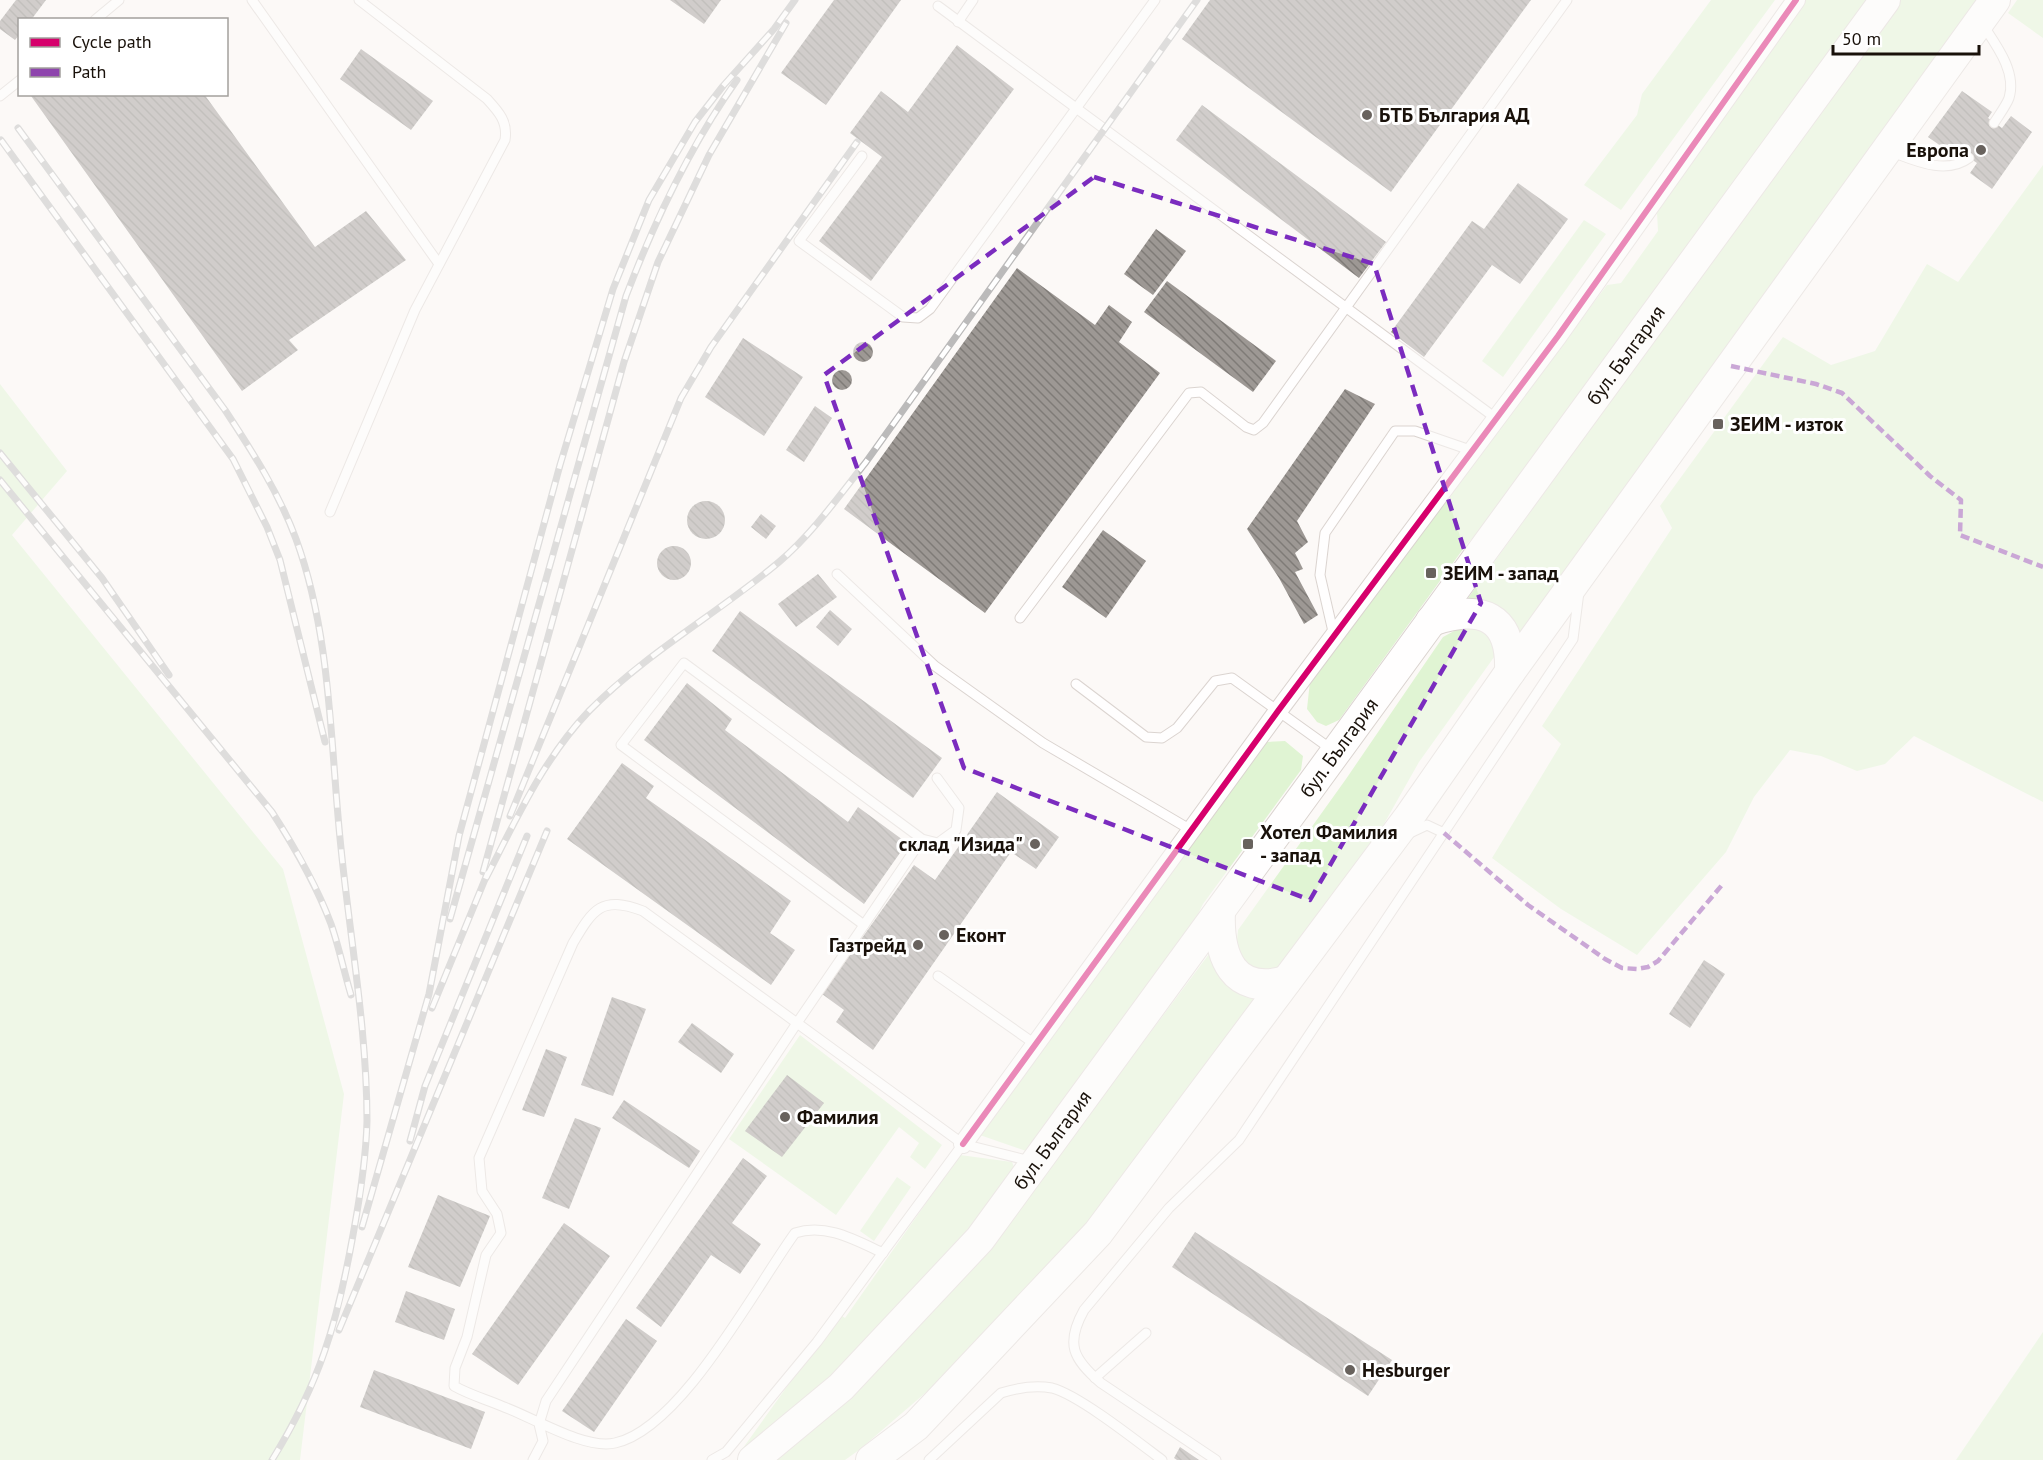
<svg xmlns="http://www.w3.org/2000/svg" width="2043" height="1460" font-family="'PT Sans',sans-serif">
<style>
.green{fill:#e0f4d3}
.building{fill:url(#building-back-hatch)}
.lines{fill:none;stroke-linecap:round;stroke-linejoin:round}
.service-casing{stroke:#dbd4d0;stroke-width:11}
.minor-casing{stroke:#dbd4d0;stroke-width:20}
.trunk-casing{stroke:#dbd4d0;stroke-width:32}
.service{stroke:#fffefe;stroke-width:9}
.minor{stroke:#fffefe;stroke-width:18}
.trunk{stroke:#fffefe;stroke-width:30}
.rail-casing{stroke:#bbbaba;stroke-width:7}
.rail{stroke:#fff;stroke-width:4.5;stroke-dasharray:14;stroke-linecap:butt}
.quiet{stroke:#8e44ad;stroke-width:4.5;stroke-dasharray:9 4.5;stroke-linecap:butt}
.cycleway-casing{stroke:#fff;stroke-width:10}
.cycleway{stroke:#d6006c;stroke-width:6}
.marked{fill:none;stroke:#7b2cbf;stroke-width:4.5;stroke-dasharray:12 8;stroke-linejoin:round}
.poi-dot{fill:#68625d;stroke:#fff;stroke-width:2}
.labels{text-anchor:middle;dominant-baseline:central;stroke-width:6;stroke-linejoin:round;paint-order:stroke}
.poi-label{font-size:20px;font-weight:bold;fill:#19110a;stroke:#fff;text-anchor:start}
.street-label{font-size:20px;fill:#19110a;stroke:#fff}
</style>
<defs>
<pattern id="building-back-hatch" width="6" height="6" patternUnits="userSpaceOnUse" patternTransform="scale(1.5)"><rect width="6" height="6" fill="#9d9894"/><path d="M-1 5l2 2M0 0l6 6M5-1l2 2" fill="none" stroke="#7f7b77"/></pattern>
</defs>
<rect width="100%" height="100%" fill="#fcf9f7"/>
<g class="green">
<polygon points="1711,0 1775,0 1621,210 1584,185 1637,115 1642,94"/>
<polygon points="1806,0 1871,0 1512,496 1466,545 1339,720 1326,726 1317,722 1307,709 1310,681 1607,285 1621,283 1658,231 1657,213 1770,47"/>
<polygon points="1900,0 1982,0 1518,641 1466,601"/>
<polygon points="2017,0 2043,0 2043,38 2008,13"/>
<polygon points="2043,165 2043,802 1914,736 1885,764 1857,771 1821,756 1790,750 1754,797 1726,852 1637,955 1561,909 1492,858 1561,744 1542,726 1672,528 1660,506 1783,337 1831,365 1875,351 1927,264 1958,282"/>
<polygon points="1584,220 1606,234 1503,377 1482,361"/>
<polygon points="0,384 67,471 12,535 283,869 344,1094 300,1460 0,1460"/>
<polygon points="1467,624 1493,636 1497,653 1419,762 1372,845 1280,968 1264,974 1245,969 1236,950 1238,930 1346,779 1443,637"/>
<polygon points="1285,741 1303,756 1301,770 1203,904 1172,966 1032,1153 974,1133 1253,749 1267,742"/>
<polygon points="1212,950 1263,995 1114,1194 966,1358 859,1450 845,1460 770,1460 1030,1194"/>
<polygon points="800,1035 942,1145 925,1169 910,1157 919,1143 899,1127 836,1215 729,1139"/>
<polygon points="960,1155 1012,1162 1017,1174 968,1238 844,1366 791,1414 738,1455 839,1314 845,1318"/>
<polygon points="897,1177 911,1187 874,1241 860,1231"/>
<polygon points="2043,1332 2043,1460 1956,1460"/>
</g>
<g class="building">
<polygon points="16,0 46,0 31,20 20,20 20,34 15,40 0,29 0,21"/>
<polygon points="670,0 721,0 704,24"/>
<polygon points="834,0 901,0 826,105 781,73"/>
<polygon points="1210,0 1531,0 1391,192 1182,39"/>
<polygon points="957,45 1014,89 871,281 819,241 882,157 850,133 881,91 908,112"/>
<polygon points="361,49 433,101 411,130 340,79"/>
<polygon points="1962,91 1992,112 1988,118 2002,128 2011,116 2032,132 1992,189 1970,173 1977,163 1962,153 1958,158 1928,137"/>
<polygon points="32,94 204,94 315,247 366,211 406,260 289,340 298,350 242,391 31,96"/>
<polygon points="1202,105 1386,242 1359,278 1176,140"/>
<polygon points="1518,183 1568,219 1520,284 1492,265 1424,357 1391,332 1472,221 1484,229"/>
<polygon points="1156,229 1186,251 1153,295 1124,274"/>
<polygon points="1017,268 1095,325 1109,305 1132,322 1119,342 1160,373 985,613 844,509"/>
<polygon points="1167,281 1276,361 1253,392 1144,312"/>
<polygon points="743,338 803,377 764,436 705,397"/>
<circle cx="863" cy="352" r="10"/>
<circle cx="842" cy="380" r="10"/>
<polygon points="1345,389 1375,404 1297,521 1308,542 1295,553 1303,569 1295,572 1318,615 1304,624 1279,578 1247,529"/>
<polygon points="815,406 832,418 804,462 786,450"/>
<circle cx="706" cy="520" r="19"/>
<polygon points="761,514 776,526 766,539 751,527"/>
<polygon points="1103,530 1146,561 1106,618 1062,587"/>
<circle cx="674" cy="563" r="17"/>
<polygon points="818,574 837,597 796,627 778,604"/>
<polygon points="830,610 852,629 838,646 816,627"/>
<polygon points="740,611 942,758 913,798 712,651"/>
<polygon points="687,683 732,719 725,730 848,822 858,807 907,843 864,904 644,740"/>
<polygon points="622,763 654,786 646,798 791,901 770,933 795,950 771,985 567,839"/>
<polygon points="997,792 1059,837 1036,869 1011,852 873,1050 836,1022 844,1010 822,994 914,865 935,880"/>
<polygon points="1704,960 1725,974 1690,1028 1669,1014"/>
<polygon points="612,997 646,1009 613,1096 581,1085"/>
<polygon points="692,1023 734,1054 721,1073 678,1042"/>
<polygon points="546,1049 567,1057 544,1117 522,1110"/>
<polygon points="787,1075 824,1103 782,1157 745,1131"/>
<polygon points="624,1100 700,1151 689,1168 612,1118"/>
<polygon points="575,1118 601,1128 569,1209 542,1198"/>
<polygon points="743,1158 767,1176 732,1223 761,1244 740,1274 711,1255 661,1327 636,1308"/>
<polygon points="438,1195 490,1216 460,1287 408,1267"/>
<polygon points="564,1223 610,1256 518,1385 472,1354"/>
<polygon points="1195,1232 1392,1360 1368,1396 1172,1267"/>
<polygon points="406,1291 455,1309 444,1340 395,1322"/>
<polygon points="626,1319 657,1341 594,1432 562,1411"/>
<polygon points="374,1370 485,1412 471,1449 360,1407"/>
<polygon points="1180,1447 1199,1460 1177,1460 1174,1458"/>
</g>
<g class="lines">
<g class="service-casing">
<g id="service">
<polyline points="252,0 439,264"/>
<polyline points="938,6 1497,419"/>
<polyline points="95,20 119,0"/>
<polyline points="958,22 973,0"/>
<path d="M1983,25c13,20 34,47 26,73 -3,8 -10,17 -15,25"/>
<polyline points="0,96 20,80"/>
<path d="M1892,152c24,9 54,23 77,6"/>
<polyline points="862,156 799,241 903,317 918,318 930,309 1155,0"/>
<path d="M330,512l85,-202 90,-170c3,-18 -6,-28 -18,-41l-128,-99"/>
<polyline points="837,574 935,666 1043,743 1191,830"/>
<polyline points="1020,618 1189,393 1201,392 1246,427 1254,430 1263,423 1567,0"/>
<polyline points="1334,636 1320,575 1325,533 1395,431 1415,431 1473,451"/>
<polyline points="1076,684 1146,737 1162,738 1177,728 1215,681 1232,678 1331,749"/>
<polyline points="1410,833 1427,825 1444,833"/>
<polyline points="922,839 864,925 621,745 684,663 922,839 938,843 956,830 959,808 937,778"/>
<polyline points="864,925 797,1023 963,1144 1030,1161"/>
<polyline points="938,976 1035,1044"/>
<polyline points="1095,1378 1146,1333"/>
<path d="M533,1460l10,-19 -4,-17 7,-23 251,-378 -154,-112c-41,-16 -50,-2 -70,32l-94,215 3,33 15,23 4,19 -15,22 -19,82 -12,31 -1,18c18,10 32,13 50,21 28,10 81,43 111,36 66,-14 140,-155 180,-210 31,-10 60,7 88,20"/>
<polyline points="712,1460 726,1452 817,1342 963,1144"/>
<path d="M929,1460l72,-67c16,-5 34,-8 51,-5 27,7 86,54 110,72"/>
<path d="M1216,1460l-115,-77c-28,-24 -36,-39 -17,-73l85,-102 70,-68 334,-501 6,-47"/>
</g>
</g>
<g class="minor-casing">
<polyline id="minor" points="963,1144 1278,711 1558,336 1796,0"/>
</g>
<g class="trunk-casing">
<g id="trunk">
<path d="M1431,621c50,-17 81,-6 79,51"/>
<path d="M1220,911c-2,46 13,85 66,70"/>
<path id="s1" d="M753,1460l88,-73 139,-148 905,-1239"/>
<polyline points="871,1460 916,1426 1098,1233 1409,817 1510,672 1995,0"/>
</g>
</g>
<use href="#service" class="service"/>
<use href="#minor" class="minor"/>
<use href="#trunk" class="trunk"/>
<g class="rail-casing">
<g id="rail">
<path d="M18,128l207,282c27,41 54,83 71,129 36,99 34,206 45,309 9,90 26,182 26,273 -1,39 -7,76 -14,114 -16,89 -33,147 -81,225"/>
<polyline points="1,140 233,459 267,527 280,560 325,742"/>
<polyline points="0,453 102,578 169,675"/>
<path d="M0,480l272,332c23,36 44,72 59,112 8,23 13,48 20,71"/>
<polyline points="510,816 681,398 711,347 857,142"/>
<polyline points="483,872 624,362 658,262 709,155 786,23"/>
<path d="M486,878c30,-58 57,-119 103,-167 57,-58 128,-97 190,-149 33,-28 60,-66 87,-100l331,-462"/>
<path d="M450,919l176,-623c29,-76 64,-150 111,-216"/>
<polyline points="432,1008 488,872"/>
<polyline points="410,1141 425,1086 527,836"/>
<polyline points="362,1227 429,994 459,836 560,465 613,289 649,200 695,122 723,86 774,29 795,0"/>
<polyline points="339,1330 547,831"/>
</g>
</g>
<use href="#rail" class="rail"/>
<g class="quiet">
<polyline points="1731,366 1816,384 1842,393 1930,476 1961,500 1960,535 2043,567"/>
<polyline points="1444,833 1528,905 1605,959 1622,968 1637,969 1648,967 1658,961 1722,885"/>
</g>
<g class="cycleway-casing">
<polyline id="cycleway" points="963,1144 1278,711 1558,336 1796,0"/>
</g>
<use href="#cycleway" class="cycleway"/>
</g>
<path d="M0 0H2043V1460H0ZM1094,177l280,87 107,339 -171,297 -346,-132 -140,-393z" fill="#fcf9f7" fill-opacity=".55" fill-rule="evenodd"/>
<path class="marked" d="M1094,177l280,87 107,339 -171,297 -346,-132 -140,-393z"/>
<g class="poi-dot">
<circle cx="1367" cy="115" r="6"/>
<circle cx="1981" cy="150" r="6"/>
<rect x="1712" y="418" width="12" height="12" rx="3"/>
<rect x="1425" y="567" width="12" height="12" rx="3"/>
<circle cx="1035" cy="844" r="6"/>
<rect x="1242" y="838" width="12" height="12" rx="3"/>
<circle cx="944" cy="935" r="6"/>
<circle cx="918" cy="945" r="6"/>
<circle cx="785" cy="1117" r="6"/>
<circle cx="1350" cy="1370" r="6"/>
</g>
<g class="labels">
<g class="poi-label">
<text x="1379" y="115">БТБ България АД</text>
<text x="1969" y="150" text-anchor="end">Европа</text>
<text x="1730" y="424">ЗЕИМ - изток</text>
<text x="1443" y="573">ЗЕИМ - запад</text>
<text x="1260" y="832">Хотел Фамилия<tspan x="1260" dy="23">- запад</tspan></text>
<text x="1023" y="844" text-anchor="end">склад "Изида"</text>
<text x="956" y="935">Еконт</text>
<text x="906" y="945" text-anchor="end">Газтрейд</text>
<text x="797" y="1117">Фамилия</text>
<text x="1362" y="1370">Hesburger</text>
</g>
<g class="street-label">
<text stroke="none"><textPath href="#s1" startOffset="1412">бул. България</textPath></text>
<text stroke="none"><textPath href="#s1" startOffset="926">бул. България</textPath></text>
<text stroke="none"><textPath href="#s1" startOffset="440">бул. България</textPath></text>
</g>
</g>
<rect x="18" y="18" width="210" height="78" fill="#ffffff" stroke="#a3a09d" stroke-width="1.5"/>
<rect x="30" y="38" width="30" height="9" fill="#d6006c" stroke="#a3a09d" stroke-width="1.5"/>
<text x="72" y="48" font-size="18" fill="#19110a">Cycle path</text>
<rect x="30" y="68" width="30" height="9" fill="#8e44ad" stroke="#a3a09d" stroke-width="1.5"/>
<text x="72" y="78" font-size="18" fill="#19110a">Path</text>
<path d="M1833 45v9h146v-9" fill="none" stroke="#19110a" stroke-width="3"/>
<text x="1842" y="45" font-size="18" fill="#19110a" stroke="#ffffff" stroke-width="4.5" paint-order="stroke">50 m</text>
</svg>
